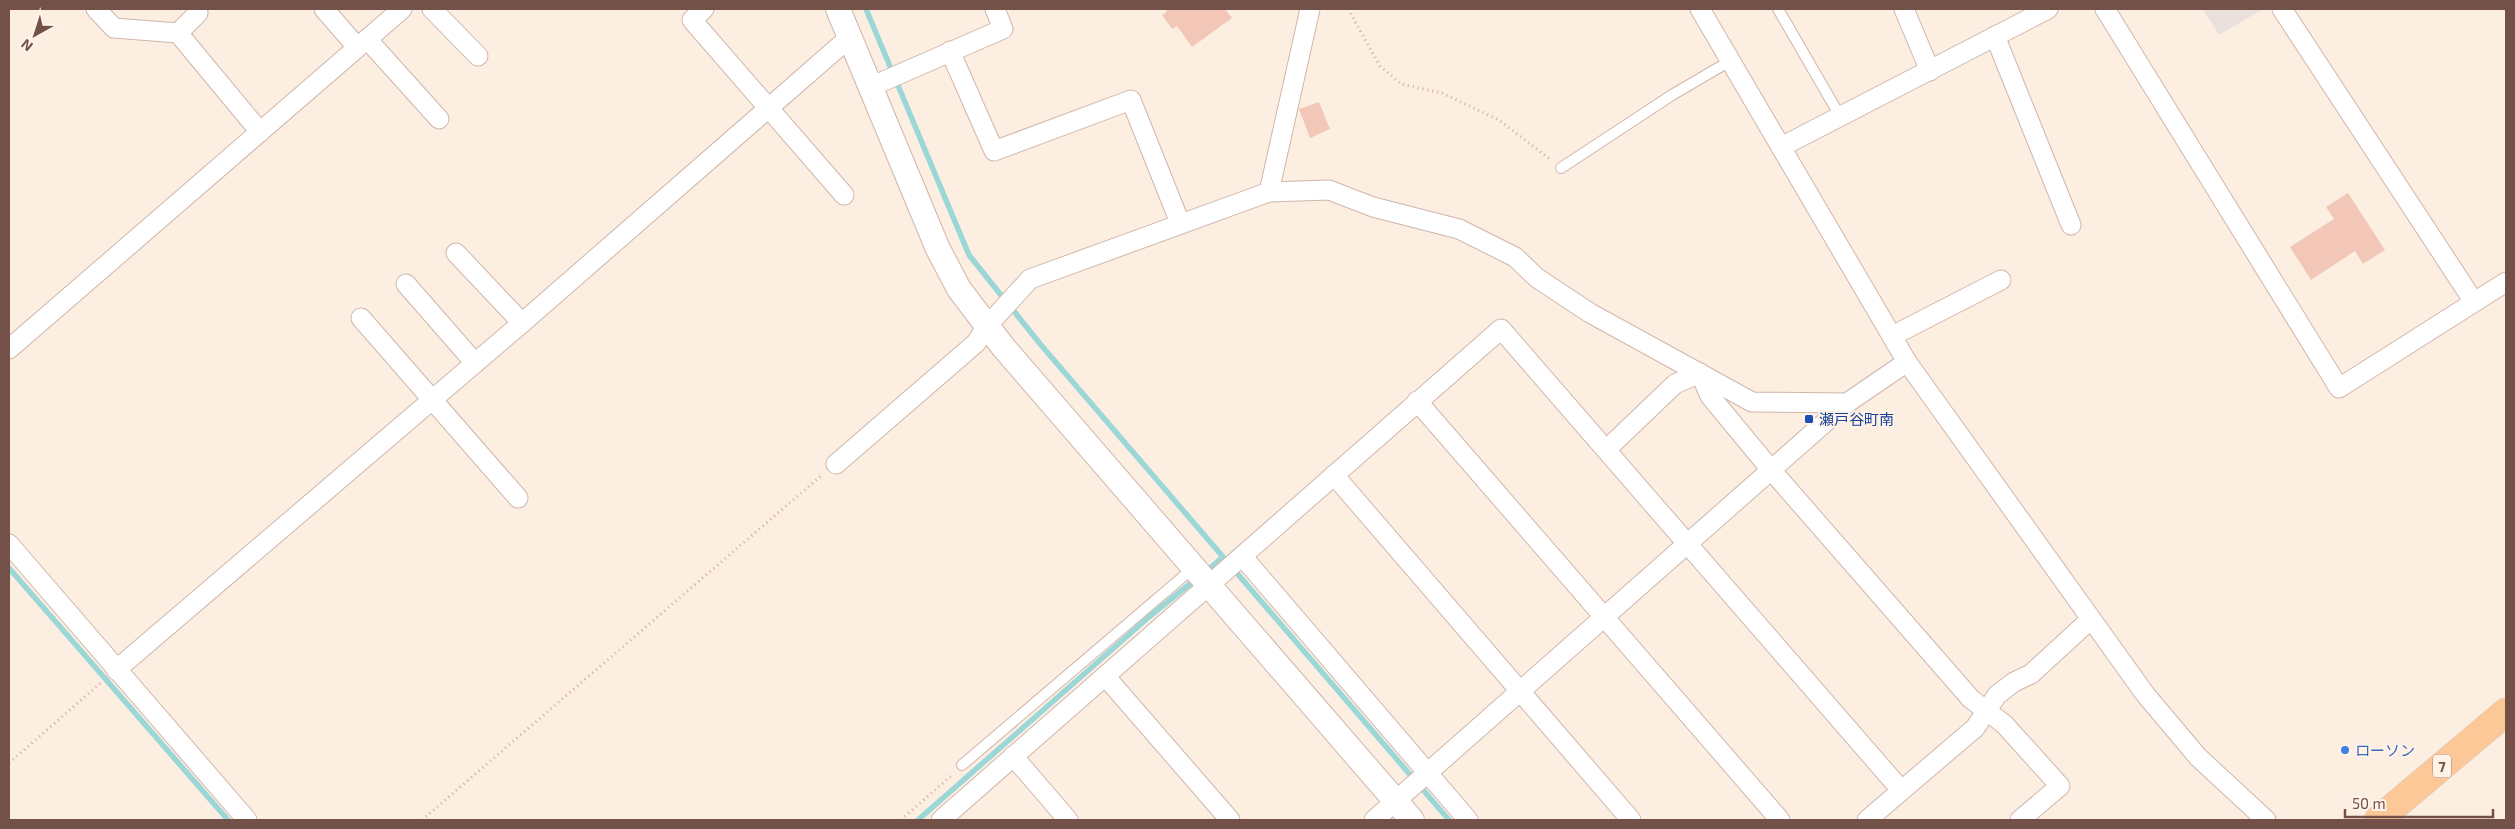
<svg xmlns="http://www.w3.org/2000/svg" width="2515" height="829" font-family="'Exo 2','Noto Sans JP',sans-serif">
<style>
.industrial{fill:#ebe1dc}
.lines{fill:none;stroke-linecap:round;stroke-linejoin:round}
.stream{stroke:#9cd7d8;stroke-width:5.5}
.building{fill:#f2c7b8}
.service-casing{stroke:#d0b6ab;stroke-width:12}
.minor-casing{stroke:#d0b6ab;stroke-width:21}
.tertiary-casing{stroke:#d0b6ab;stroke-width:26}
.primary-casing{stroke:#d8cecc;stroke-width:29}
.path{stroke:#d7aa9c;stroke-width:3;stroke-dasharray:1 4;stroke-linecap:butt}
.service{stroke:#fff;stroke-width:10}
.minor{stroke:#fff;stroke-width:19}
.tertiary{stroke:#fff;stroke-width:24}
.primary{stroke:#fcc898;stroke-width:28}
.transit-dot{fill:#1a4fb4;stroke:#fff2e7;stroke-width:2}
.shop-dot{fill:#3f7fe0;stroke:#fff2e7;stroke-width:2}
.labels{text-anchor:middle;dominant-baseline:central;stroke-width:4;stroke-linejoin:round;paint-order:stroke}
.shield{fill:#fff2e7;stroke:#9e8178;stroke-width:1}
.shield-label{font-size:14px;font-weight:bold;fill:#745148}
.transit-label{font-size:15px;fill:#164399;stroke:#fff2e7;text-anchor:start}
.shop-label{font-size:15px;fill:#366cbe;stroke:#fff2e7;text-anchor:start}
</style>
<rect width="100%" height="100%" fill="#fceee1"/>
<polygon class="industrial" points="2203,9 2263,9 2219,35"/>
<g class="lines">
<g class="stream">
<polyline points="866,9 969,255 1041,345 1449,820"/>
<polyline points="9,568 228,820"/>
<polyline points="1205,572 1223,557"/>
<polyline points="918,820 1150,616 1196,579"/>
</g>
</g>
<g class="building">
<polygon points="1165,9 1225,9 1232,18 1192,47 1177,26 1172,29 1162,15 1167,12"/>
<polygon points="1319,102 1330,129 1310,138 1299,109"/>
<polygon points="2348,193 2385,250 2363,264 2355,251 2311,280 2290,247 2334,219 2326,207"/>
</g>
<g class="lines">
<g class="service-casing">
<g id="service">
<polyline points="1778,9 1840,116"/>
<polyline points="1561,168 1672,95 1730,61"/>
<polyline points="962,765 1185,575 1195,568"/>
</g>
</g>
<g class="minor-casing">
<g id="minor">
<polyline points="96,9 114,28 178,33 260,132"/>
<polyline points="324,9 357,47"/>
<polyline points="432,9 478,56"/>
<polyline points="704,9 692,20 844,195"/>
<polyline points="1700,9 1907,362 2145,694 2198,757 2266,820"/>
<polyline points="1904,9 1930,71"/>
<polyline points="2105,9 2339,388 2506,282"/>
<polyline points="2282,9 2474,302"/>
<polyline points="178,33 198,13 197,9"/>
<polyline points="1995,36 2071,225"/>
<polyline points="367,39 439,119"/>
<polyline points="950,51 994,151 1131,100 1180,223"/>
<polyline points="870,87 1003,29 995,9"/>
<polyline points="1781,147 2048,9"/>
<polyline points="1269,192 1310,9"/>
<polyline points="456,253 522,323"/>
<polyline points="406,284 475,363"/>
<polyline points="361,318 518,498"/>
<polyline points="1892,336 2001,280"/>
<polyline points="9,349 402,9"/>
<polyline points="1417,401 1780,820"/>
<polyline points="1607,449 1675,384 1700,373 1710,396 1772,471 1971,699 2004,724 2060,786 2020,820"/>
<polyline points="836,464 976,343 987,326 1030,279 1269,192 1329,190 1373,207 1459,229 1515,257 1537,278 1590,313 1752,402 1847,403"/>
<polyline points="1334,475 1631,820"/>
<polyline points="9,544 247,820"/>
<polyline points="1242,556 1468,820"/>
<polyline points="116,670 522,323 850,37"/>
<polyline points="1105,676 1230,820"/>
<polyline points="1013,756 1068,820"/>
<polyline points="941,820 1501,329 1901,790"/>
<polyline points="1374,820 1847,403 1907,362"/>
<polyline points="1867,820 1975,728 1997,695 2014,682 2031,674 2091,619"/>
</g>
</g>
<g class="tertiary-casing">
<polyline id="tertiary" points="838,9 938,249 959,289 1004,348 1412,820"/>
</g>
<g class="primary-casing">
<polyline id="primary" points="2378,820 2506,712"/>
</g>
<g class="path">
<polyline points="1348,9 1380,66 1401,84 1442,93 1499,120 1551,160"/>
<polyline points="9,763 103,681"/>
<polyline points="422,820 822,475"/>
<polyline points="901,820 953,774"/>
</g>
<use href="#service" class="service"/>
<use href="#minor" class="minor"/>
<use href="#tertiary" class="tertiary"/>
<use href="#primary" class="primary"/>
</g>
<rect class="transit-dot" x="1804" y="414" width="10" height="10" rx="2.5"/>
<circle class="shop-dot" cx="2345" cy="750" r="5"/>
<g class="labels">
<rect class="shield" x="2433" y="754.5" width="18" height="23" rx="4"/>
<g class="shield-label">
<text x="2442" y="766">7</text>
</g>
<g class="transit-label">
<text x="1819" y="419">瀬戸谷町南</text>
</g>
<g class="shop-label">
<text x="2355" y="750">ローソン</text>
</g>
</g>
<rect width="2515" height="829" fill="none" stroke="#745148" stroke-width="20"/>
<g transform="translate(35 35) rotate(219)" stroke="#fff2e7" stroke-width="4" paint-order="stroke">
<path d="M0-4L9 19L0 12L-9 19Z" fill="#745148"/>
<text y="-8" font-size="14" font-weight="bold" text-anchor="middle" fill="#745148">N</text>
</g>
<path d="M2345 809v8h148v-8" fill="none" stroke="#745148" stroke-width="2.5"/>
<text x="2352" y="809" font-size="15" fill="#745148" stroke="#fff2e7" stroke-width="4" paint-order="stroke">50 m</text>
</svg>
